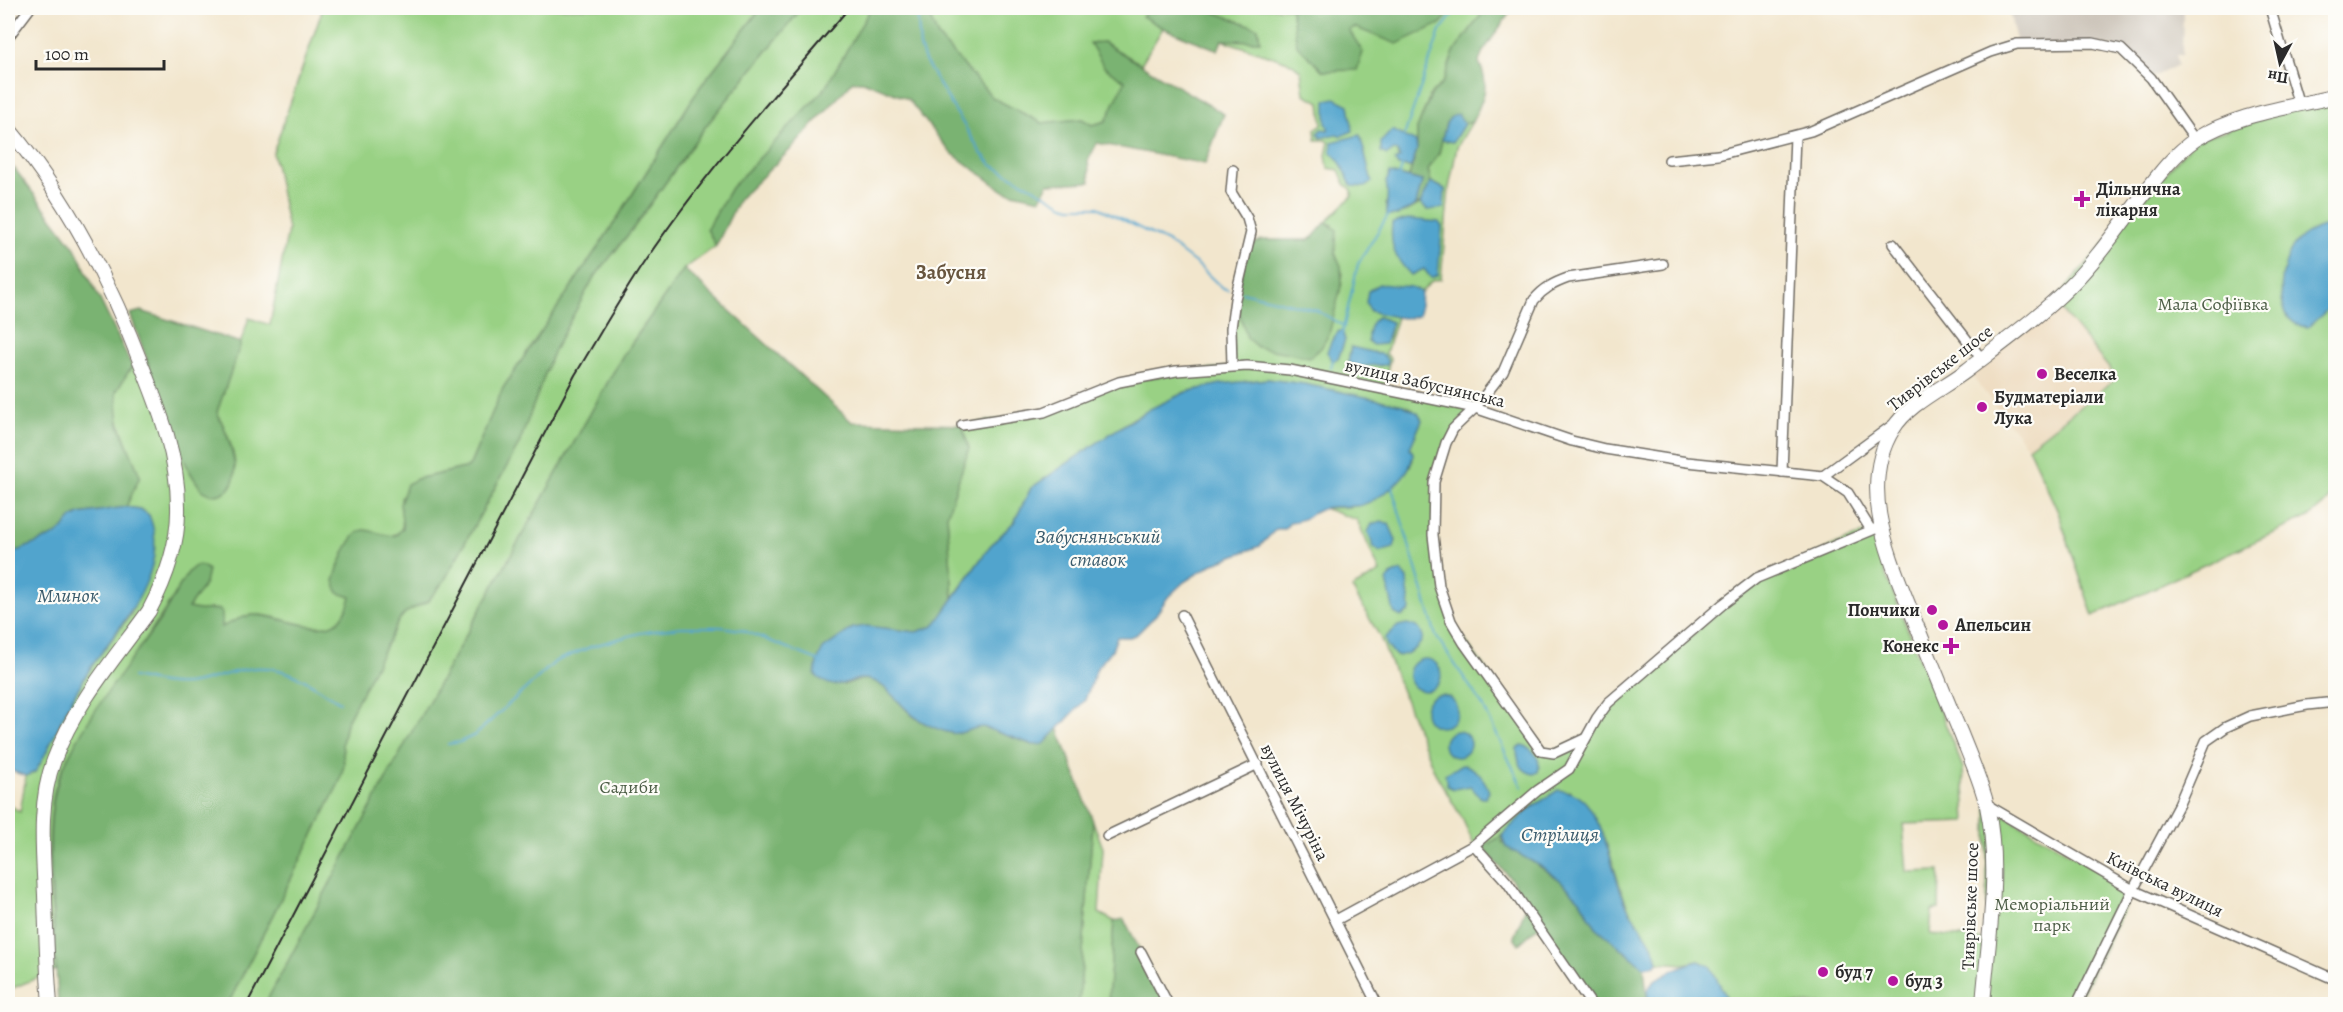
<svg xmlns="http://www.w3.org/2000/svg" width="2343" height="1012" font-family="Alegreya,serif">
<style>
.built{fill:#ecd8ba}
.industrial{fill:#cbc3b8}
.green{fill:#99d184;stroke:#627e58;stroke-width:1.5;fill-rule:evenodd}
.forest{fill:#7ab372;stroke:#526f4e;stroke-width:1.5}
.water{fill:#51a4cd;stroke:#3e687c;stroke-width:1.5}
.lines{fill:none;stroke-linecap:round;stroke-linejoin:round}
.stream{stroke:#51a4cd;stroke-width:2}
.street-casing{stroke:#716c64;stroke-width:12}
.secondary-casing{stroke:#716c64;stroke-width:16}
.street{stroke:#fff;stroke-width:9}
.secondary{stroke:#fff;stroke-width:14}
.rail{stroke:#2b2b2b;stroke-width:2}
.poi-dot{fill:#b5179e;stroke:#fdfcf7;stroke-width:2}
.labels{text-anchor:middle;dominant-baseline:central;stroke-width:4.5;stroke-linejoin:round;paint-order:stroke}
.poi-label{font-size:18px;font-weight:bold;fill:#2b2b2b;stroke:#fdfcf7;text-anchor:start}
.park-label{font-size:18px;fill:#4c5d46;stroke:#fdfcf7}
.street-label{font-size:18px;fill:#2b2b2b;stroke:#fdfcf7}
.neighbourhood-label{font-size:20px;font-weight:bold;fill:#68563f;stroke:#fdfcf7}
.water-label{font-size:20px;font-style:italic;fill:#3a5b6c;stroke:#fdfcf7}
</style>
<rect width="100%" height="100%" fill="#fdfcf7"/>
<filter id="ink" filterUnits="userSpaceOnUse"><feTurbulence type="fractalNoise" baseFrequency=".0167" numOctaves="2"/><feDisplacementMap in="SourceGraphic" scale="12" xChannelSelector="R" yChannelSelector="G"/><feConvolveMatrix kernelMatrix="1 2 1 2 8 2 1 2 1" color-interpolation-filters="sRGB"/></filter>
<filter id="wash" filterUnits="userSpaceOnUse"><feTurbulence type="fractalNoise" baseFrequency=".008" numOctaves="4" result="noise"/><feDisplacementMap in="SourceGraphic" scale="24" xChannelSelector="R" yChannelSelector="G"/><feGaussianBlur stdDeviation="1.35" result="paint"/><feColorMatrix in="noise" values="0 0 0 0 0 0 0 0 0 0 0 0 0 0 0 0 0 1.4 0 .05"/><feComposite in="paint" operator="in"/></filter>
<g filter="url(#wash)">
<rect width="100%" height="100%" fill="#f2e6cd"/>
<polygon class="built" points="2054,301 2117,378 2028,447 1967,370"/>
<polygon class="industrial" points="2008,8 2183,8 2182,55 2176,55 2178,65 2151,78 2113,46 2017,44"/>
<g class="green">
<path d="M323,8h438l-61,79 -85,135 -112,166 -34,79 -52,12 -16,19 3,23 -4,11 -9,4 -21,-5 -25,64 7,2c-4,8 -6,18 -13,24 -18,15 -59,-5 -78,-6 -14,-1 -27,6 -39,12l-10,-19 -9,3 -15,-3 17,-24 -16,-13c-30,52 -66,98 -98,148 -12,20 -30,47 -36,69 -12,53 -2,127 1,182l-48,20v-186l12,8 6,-36 9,-4 25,-52 33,-56 38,-50 21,-50 2,-29 -5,-20 -9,-6 -14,-2 14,-31c-8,-19 -29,-65 -24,-85 3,-14 18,-26 31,-32l38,103 32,33c35,-11 10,-63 0,-83l32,-94 21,7 18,-95 -15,-77z"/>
<polygon points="802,8 871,8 824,90 731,188 707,229 716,246 684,269 622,357 410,735 265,1004 228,1004 339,783 344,765 342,743 346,723 399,620 405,613 428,601 444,581 519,444 553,352 593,279 634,227 705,127"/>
<polygon points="926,8 1151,8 1143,16 1163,28 1141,64 1103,42 1104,67 1126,81 1106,121 1092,125 1082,119 1042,123 993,98 938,37"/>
<path d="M1214,8h77l6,37 27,26 33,-2 -8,-39 6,-3 26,11 59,-14 15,-16h31l-32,44 -11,30 -13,13 -13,34v21l-1,-8 -22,8 3,1 3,8 -2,7 13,1 -2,10 -19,-3 -4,8 3,11 -3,12 20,7 14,-8 8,6 17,-21 -14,-7 -3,-12 11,-17 3,-13 11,2 11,-18 8,-2 -15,25 -8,41 -8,91 -9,2 -11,11 -4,-3 -47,22 27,6 -11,36 4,6 -7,29 92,20 -14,11 -21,39 -7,77 18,86 96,132 37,-14 13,-21 160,-140 114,-48 14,43 78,195 3,54 -63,2 4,48 33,-1 -1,38 -7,1 -2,24 57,6v-135l146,85 -56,114h-347l-20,-38 -11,-5 -16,3 -25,-2c-4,-22 -22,-37 -31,-57 -17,-38 -20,-92 -58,-114 -11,5 -25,8 -35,14 -20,13 -34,44 -60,40l-12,-27 -27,-45 -55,-136 -28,-49 28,-16 -23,-52 -34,-12 28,-1 24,-9 16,-12 19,-20 3,-6 -3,-12 12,-28 -11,-12 -8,-3 -99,-21 -36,-5 -47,5 -36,8 -51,26 -103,70 -17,34 -24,24 -37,52 -6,-83 22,-67 -7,-23 82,-13 75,-30 113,-16 3,-67 10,32 84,3 14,-60 -8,-21 -2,-28 -7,-3 26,-26v-6l-7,-6 -6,-14 -11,-2 -2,-13 3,-13 -3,-2h-10l-1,-11 7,-5 -2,-22 -16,-8 -3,-23 -10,-8 -69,-23 38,1 -2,-13 -45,-16zM1378,317l14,5 -4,17zM1342,331l3,9 -7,19 -5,2 -6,-9zM1351,347l31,19 -34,-3z"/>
<polygon points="2335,96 2335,165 2330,191 2336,193 2336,488 2328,501 2310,516 2093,616 2058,512 2028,447 2117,378 2054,301 2195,140"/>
<polygon points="1093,821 1103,848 1099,913 1114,921 1108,1004 1079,1004"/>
</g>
<g class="forest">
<path d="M761,8h41l-97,119 -71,100 -41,52 -40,73 -34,92 -75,137 -16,20 -23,12 -6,7 -53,103 -4,20 2,22 -5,18 -111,221h-170c-2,-36 -4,-73 -6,-109 -1,-30 -4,-62 1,-92 7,-57 77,-139 110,-188 8,-11 22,-45 33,-49 5,-2 8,1 12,4l-3,14 -17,24c5,1 11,3 15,2 19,-1 20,-4 19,17 10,-5 20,-11 30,-12 22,-2 68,22 86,6 8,-6 10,-16 13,-24l-13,-4 -4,-12c3,-12 16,-50 30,-51 11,0 20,8 32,5l7,-7 -3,-24 7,-20 10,-5 52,-12 34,-79 112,-166 85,-135z"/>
<polygon points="871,8 926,8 938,37 993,98 1042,123 1082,119 1092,125 1106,121 1125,81 1104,67 1090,43 1103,42 1224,114 1205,164 1097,143 1088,161 1090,182 1048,184 1040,199 1004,191 950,152 908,99 863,81 853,81 793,147 739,199 716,246 707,229 731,188 824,90"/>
<polygon points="1151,8 1214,8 1214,12 1258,28 1260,41 1222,40 1218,50 1163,28 1142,16"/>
<polygon points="1291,8 1455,8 1440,24 1397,44 1354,27 1349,30 1363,52 1357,70 1323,71 1297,45"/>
<path d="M1486,8h27l-31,45 -3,9c12,26 4,37 -7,60l-8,2 -6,-10 -12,9 -7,30 -11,17 3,12 -11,22 -4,1 6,-24 -13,-4 8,-27v-21l14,-34 12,-13 11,-30z"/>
<polygon points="14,168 75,248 132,366 116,392 119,425 140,476 126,507 79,514 72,518 58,534 8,555 8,177"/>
<polygon points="1326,222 1337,230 1335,253 1341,266 1342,283 1329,334 1321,348 1309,357 1257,347 1247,338 1235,299 1249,245 1262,240 1308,240 1313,237"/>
<path d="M684,269l168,153 110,3 7,23 -22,67 6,83 -11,19 -8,9 -18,6 -32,-4h-31l-30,21 20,36c9,-3 18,-7 27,-5 14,2 32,27 43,36 9,7 27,15 39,17 11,2 20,-6 31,-6l50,18 16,-6 9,-11 35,93 -14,183h-814l145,-269 212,-378z"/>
<path d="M141,311l100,32 -24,69c8,17 34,72 3,82 -7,2 -16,-1 -20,-7 -16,-20 -23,-47 -32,-70 -13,-35 -25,-69 -38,-103z"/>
<polygon points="1502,836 1502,842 1559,879 1580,900 1596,927 1644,967 1647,996 1650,1004 1595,1004 1540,925 1519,944 1514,937 1528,902 1511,879 1482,847"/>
<polygon points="1124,919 1168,1004 1108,1004 1114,921"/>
</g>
<g class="water">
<polygon points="1335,98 1349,105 1353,131 1341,136 1337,134 1321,138 1318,133 1322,129 1328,130 1328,127 1326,123 1326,100"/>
<path d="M1458,114l6,10 -11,18 -11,-2c3,-12 3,-23 16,-26z"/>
<polygon points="1392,130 1416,142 1417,150 1411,167 1398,166 1395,161 1400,158 1397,151 1394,150 1387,155 1381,152 1381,142"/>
<path d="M1360,135l12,47 -7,5 -13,-1c-8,-12 -9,-25 -21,-33l1,-11z"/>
<path d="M1390,173l32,8 -6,24 -18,10h-11c-1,-12 2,-21 -1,-33z"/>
<polygon points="1431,182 1445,189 1444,208 1428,210 1420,204"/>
<path d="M1408,219l31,3 3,5 -4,48 -7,3 -7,-9 -13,6c-17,-17 -21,-29 -19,-52z"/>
<path d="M2323,227l12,3v73l-27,24c-38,-1 -29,-64 -12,-84 7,-9 16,-12 27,-16z"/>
<path d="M1379,284l32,3 10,5 -2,23c-13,7 -35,-1 -49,-4l-4,-9 2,-11z"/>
<path d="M1378,317l14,5 -7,22 -12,1 -5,-3c-1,-9 2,-21 10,-25z"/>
<polygon points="1339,331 1342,331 1345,340 1338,359 1333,361 1327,352 1332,340"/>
<polygon points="1351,347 1384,355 1387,360 1387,365 1361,366 1348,363"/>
<path d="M1268,379l36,5 99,21 15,8 4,7 -12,28 3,5c0,22 -32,46 -51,52 -12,3 -25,0 -37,3 -14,4 -18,13 -35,14l-5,7h-9l-16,17 -46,17 -30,19 -16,15 -13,19 -18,18 -7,3h-13l-5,13 -15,18 -12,32 -41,44 -10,1 -51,-18c-11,0 -20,8 -31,6 -12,-2 -29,-10 -38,-17 -12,-9 -29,-33 -43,-36 -24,-6 -32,17 -56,-5l2,-14 6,-12 30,-21 13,-2 50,6 18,-6 56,-80 24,-24 17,-34 88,-60 31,-19 36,-17 35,-8z"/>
<path d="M126,507l14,2 9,6c23,54 -27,108 -55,148 -7,10 -13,21 -19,31 -15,25 -24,54 -40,78l-9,4 -18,-6v-215l50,-21 14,-16 7,-4z"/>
<polygon points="1382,521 1389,524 1396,540 1394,548 1380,552 1373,546 1368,532 1372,524"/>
<polygon points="1401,571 1407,579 1410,609 1409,612 1401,617 1394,613 1387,581 1392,574"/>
<path d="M1407,624c30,6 11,31 -11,32l-9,-10 -2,-8 13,-12z"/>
<circle cx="1425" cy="675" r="16"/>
<circle cx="1441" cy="711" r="16"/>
<circle cx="1457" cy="744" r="13"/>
<path d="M1522,745c12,3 20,15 16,27l-4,2c-13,-2 -17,-13 -17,-26z"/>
<path d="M1462,765c12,0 24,15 27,27l-4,6h-4l-11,-12 -16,3 -7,-3 -2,-12z"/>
<path d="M1558,790c12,1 24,6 31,17 20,29 23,67 38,99 10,19 27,34 31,56l-2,3 -12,2 -48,-40 -16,-27 -21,-21 -17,-12 -36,-20 -4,-11c16,-19 35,-33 56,-46z"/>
<path d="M1699,961l11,5 20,38h-80c-2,-5 -4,-9 -2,-14 5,-14 38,-26 51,-29z"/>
</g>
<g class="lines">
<g class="stream">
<polyline points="917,8 920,47 925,61 981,153 992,165 1064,205 1071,207 1098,207 1169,243 1198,265 1221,287 1228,290"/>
<polyline points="1404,136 1440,31 1458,8"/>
<polyline points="1399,178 1402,166"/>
<polyline points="1242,292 1316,310 1344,326"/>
<polyline points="1342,334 1358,264 1388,215"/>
<polyline points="1331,368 1333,359"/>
<polyline points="1391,484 1436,636 1483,706 1522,787"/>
<path d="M133,677c19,4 40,10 60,6 30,-5 54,-21 86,-13 22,5 42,21 61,32"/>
<polyline points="448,744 460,742 475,735 556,661 593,646 640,633 680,627 721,627 742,630 820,661"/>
</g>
</g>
</g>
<g filter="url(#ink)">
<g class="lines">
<g class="street-casing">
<g id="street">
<polyline points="2270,8 2299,105"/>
<polyline points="8,37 30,8"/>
<polyline points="1669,160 1718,155 1811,131 1991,52 2017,44 2093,43 2121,49 2151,78 2195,140"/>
<polyline points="1893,244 1981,358"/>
<polyline points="1232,366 1231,328 1235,299 1251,232 1247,218 1231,192 1233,170"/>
<polyline points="962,425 1044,412 1119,382 1176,371 1247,366 1290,370 1475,408 1572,441 1605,449 1687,462 1823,476 1894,424"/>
<polyline points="1782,472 1795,136"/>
<polyline points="1823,476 1848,493 1871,530"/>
<polyline points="1182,615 1377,1004"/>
<path d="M1584,739l-30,14 -13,-2 -77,-108 -13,-22 -12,-35 -6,-51 1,-53 12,-39 7,-14 22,-21 28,-36 31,-72c10,-12 20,-17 34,-22l95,-14"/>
<polyline points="1987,805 2133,890 2336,980"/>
<polyline points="1107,836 1258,764"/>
<polyline points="1474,845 1507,882 1591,1004"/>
<polyline points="1336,920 1474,845 1537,791 1569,769 1597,718 1608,703 1723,604 1757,578 1882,526"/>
<polyline points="1141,952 1168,1004"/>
<polyline points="2077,1004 2133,890 2179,804 2206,741 2226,727 2250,716 2307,705 2336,702"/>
</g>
</g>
<g class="secondary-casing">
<g id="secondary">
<path d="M8,128c59,70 101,152 134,238 18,45 36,91 36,140 1,37 -12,73 -29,105 -34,47 -75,94 -95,149 -16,43 -11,91 -9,135 1,37 2,73 5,109"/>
<path d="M1983,1004c5,-64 18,-134 4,-198 -6,-25 -17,-49 -26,-72 -17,-40 -33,-80 -49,-120 -22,-56 -55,-127 -19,-185 16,-26 49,-40 73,-58 35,-27 73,-54 104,-85 28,-28 50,-61 74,-92 15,-20 30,-40 52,-55 42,-26 93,-31 140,-43"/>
</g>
</g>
<use href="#street" class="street"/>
<use href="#secondary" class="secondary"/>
<path class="rail" d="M247,1004l328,-629c23,-38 45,-77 70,-114 60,-89 134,-171 204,-253"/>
</g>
</g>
<g class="poi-dot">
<path d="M2079 190h6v6h6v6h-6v6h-6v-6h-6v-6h6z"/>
<circle cx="2042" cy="374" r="6"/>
<circle cx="1982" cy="407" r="6"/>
<circle cx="1932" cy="610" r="6"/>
<circle cx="1943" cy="625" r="6"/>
<path d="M1948 637h6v6h6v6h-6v6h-6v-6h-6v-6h6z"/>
<circle cx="1823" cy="972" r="6"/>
<circle cx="1893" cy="981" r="6"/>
</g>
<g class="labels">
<g class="poi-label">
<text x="2096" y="189">Дільнична<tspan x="2096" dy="21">лікарня</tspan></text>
<text x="2054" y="374">Веселка</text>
<text x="1994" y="397">Будматеріали<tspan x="1994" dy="21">Лука</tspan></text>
<text x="1920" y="610" text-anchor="end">Пончики</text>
<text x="1955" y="625">Апельсин</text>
<text x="1939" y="646" text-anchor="end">Конекс</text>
<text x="1835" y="972">буд 7</text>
<text x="1905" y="981">буд 3</text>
</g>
<g class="park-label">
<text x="2213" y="304">Мала Софіївка</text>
<text x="629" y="787">Садиби</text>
<text x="2052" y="904">Меморіальний<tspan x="2052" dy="21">парк</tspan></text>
</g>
<g class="street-label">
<text transform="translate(1940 368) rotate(-38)">Тиврівське шосе</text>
<text transform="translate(1425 383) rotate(13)">вулиця Забуснянська</text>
<text transform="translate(1295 802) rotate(63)">вулиця Мічуріна</text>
<text transform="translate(2165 884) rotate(26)">Київська вулиця</text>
<text transform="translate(1970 906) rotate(-88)">Тиврівське шосе</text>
</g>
<g class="neighbourhood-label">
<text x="951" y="272">Забусня</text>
</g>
<g class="water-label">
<text x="1098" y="536">Забусняньський<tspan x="1098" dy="23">ставок</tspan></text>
<text x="68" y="595">Млинок</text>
<text x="1560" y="834">Стрілиця</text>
</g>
</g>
<rect width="2343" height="1012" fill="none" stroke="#fdfcf7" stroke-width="30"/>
<g transform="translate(2280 63) rotate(188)" stroke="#fdfcf7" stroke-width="4.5" paint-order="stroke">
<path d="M0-4.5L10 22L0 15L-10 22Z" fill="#2b2b2b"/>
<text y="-9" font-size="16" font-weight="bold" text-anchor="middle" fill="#2b2b2b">Пн</text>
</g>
<path d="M36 60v9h128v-9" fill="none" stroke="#2b2b2b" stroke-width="3"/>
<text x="45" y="60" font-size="18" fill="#2b2b2b" stroke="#fdfcf7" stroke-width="4.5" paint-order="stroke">100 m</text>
</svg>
